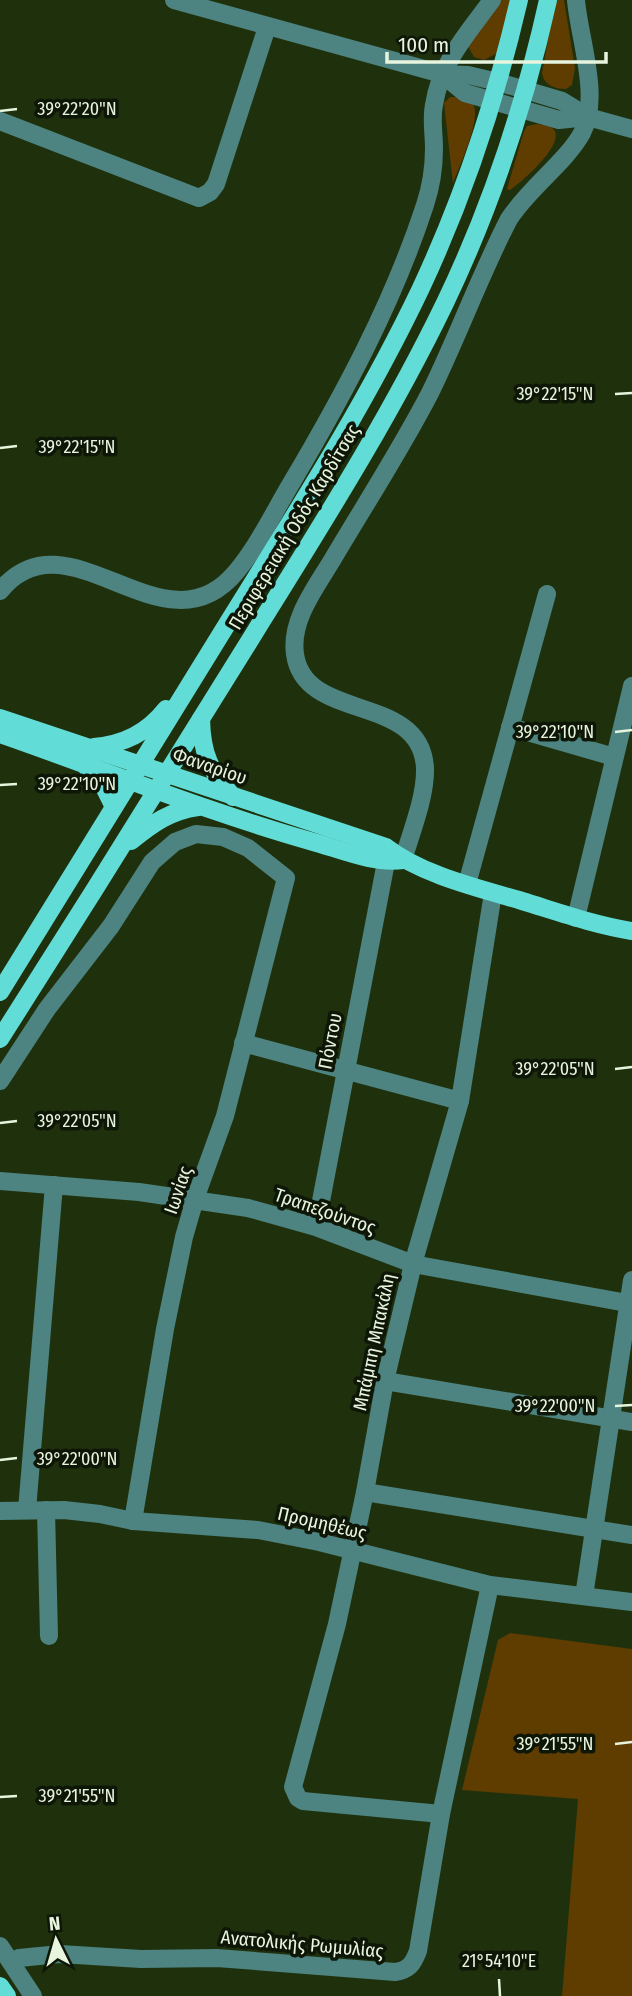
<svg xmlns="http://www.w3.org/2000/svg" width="632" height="1996" font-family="'Fira Sans Condensed',sans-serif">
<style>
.green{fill:#5f3c00}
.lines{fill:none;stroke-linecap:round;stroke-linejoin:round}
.minor{stroke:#4d8381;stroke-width:18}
.major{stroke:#62dcd7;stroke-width:18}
.ticks{fill:none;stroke:#e7f4de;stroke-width:2.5}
.labels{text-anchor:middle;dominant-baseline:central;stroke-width:7;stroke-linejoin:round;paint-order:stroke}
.street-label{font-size:19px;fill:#e7f4de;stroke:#0e1607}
.ticks-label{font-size:18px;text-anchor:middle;fill:#e7f4de;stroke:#0e1607;stroke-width:7;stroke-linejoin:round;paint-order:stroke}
</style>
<rect width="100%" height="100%" fill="#1e310c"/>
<g class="green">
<polygon points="497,0 515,0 498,53 484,60 474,57 466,43"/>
<path d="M555,0h9l11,68 -3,17 -6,4c-12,0 -22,-4 -24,-16z"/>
<path d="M450,97c8,0 16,0 22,6 12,12 -14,66 -19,81l-9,-81z"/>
<path d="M537,124c50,2 -14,57 -27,66l-3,-1 17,-58 3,-5z"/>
<polygon points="510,1633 632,1649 632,1996 562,1996 578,1799 462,1790 498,1640"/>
</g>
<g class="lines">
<g class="minor">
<polyline points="174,0 442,74 468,75 498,82 562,101 588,117 632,129"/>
<polyline points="442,74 465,93 559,120 588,117"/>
<polyline points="0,121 199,198 210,192 216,184 267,27"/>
<path d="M0,591c68,-84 164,68 236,-19 22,-26 38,-60 56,-90 52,-88 101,-179 133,-277 6,-18 9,-38 9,-57 0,-14 -3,-29 0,-43 6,-42 34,-72 58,-105"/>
<polyline points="510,727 614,757"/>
<path d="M403,860c8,-27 23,-64 22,-92 -4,-76 -121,-45 -130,-114 -5,-35 22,-68 39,-97 32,-54 67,-108 96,-164 28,-57 50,-118 79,-174 20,-31 57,-57 73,-86 19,-36 -3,-95 -6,-133"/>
<polyline points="467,884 547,594"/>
<polyline points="576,918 632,686"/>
<polyline points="243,1043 460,1101"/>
<polyline points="0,1081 47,1009 111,926 152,862 175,842 196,834 223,837 248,848 286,878 225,1116 195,1199 184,1237 165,1329 133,1521"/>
<polyline points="0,1181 139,1192 248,1208 316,1227 413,1264 632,1304"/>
<polyline points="316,1227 386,862"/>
<polyline points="385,1381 632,1422"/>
<polyline points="365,1492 632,1535"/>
<polyline points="27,1510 54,1185"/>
<polyline points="46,1510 49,1636"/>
<polyline points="0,1511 64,1510 100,1514 133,1521 258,1530 319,1542 490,1585 632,1602"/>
<polyline points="584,1596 632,1280"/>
<polyline points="441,1814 303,1801 298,1798 293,1787 337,1624 365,1492 385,1381 413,1264 460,1101 493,893"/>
<polyline points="0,1946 33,1996"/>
<path d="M11,1962l8,-4 41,-4 81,5 76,-1 178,14c14,-2 18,-8 23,-21l23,-137 49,-229"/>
</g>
<g class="major">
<path d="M0,718l386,129c36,28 92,41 136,54 36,11 72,24 110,30"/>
<path d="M201,719c1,38 9,50 32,78"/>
<path d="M0,734c103,36 205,77 310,107 30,8 62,23 93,19"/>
<path d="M94,747c30,-3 53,-14 72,-38"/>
<polyline points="87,768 102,783 114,807"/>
<path d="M131,841c22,-18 39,-30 67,-34"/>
<path d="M0,992c76,-124 153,-247 229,-371 67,-108 137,-217 192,-333 43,-92 75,-189 98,-288"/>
<path d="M0,1039c86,-135 171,-271 255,-407 67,-108 135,-215 190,-329 46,-96 80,-199 103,-303"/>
<polyline points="0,1986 7,1996"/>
</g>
</g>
<path class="ticks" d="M0,111l17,-2M615,394l17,-1M0,448l17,-2M615,732l17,-2M0,785l17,-1M615,1069l17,-2M0,1123l17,-2M615,1406l17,-1M0,1460l17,-2M615,1744l17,-2M0,1797l17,-1M499,1979l1,17"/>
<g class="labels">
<g class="street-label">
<text transform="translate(294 527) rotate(-59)">Περιφερειακή Οδός Καρδίτσας</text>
<text transform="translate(210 766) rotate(19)">Φαναρίου</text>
<text transform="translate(330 1041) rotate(-79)">Πόντου</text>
<text transform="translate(178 1190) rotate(-71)">Ιωνίας</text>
<text transform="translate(325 1211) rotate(19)">Τραπεζούντος</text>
<text transform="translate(374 1342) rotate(-78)">Μπάμπη Μπακάλη</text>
<text transform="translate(322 1523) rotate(13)">Προμηθέως</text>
<text transform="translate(302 1944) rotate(5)">Ανατολικής Ρωμυλίας</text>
</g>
</g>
<g class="ticks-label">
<text x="77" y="115">39°22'20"N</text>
<text x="555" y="400">39°22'15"N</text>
<text x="77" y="453">39°22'15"N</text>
<text x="555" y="738">39°22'10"N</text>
<text x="77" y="790">39°22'10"N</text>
<text x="555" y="1075">39°22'05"N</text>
<text x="77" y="1127">39°22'05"N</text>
<text x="555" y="1412">39°22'00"N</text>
<text x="77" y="1465">39°22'00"N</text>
<text x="555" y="1750">39°21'55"N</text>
<text x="77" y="1802">39°21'55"N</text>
<text x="499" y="1967">21°54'10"E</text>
</g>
<g transform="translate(56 1940) rotate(355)" stroke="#0e1607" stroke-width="5" paint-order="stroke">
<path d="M0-5L12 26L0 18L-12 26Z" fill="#e7f4de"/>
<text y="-10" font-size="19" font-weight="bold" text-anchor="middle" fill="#e7f4de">N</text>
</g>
<path d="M387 52v10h219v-10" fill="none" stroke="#e7f4de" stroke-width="3.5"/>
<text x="398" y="52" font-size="21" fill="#e7f4de" stroke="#0e1607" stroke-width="5" paint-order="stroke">100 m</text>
</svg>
